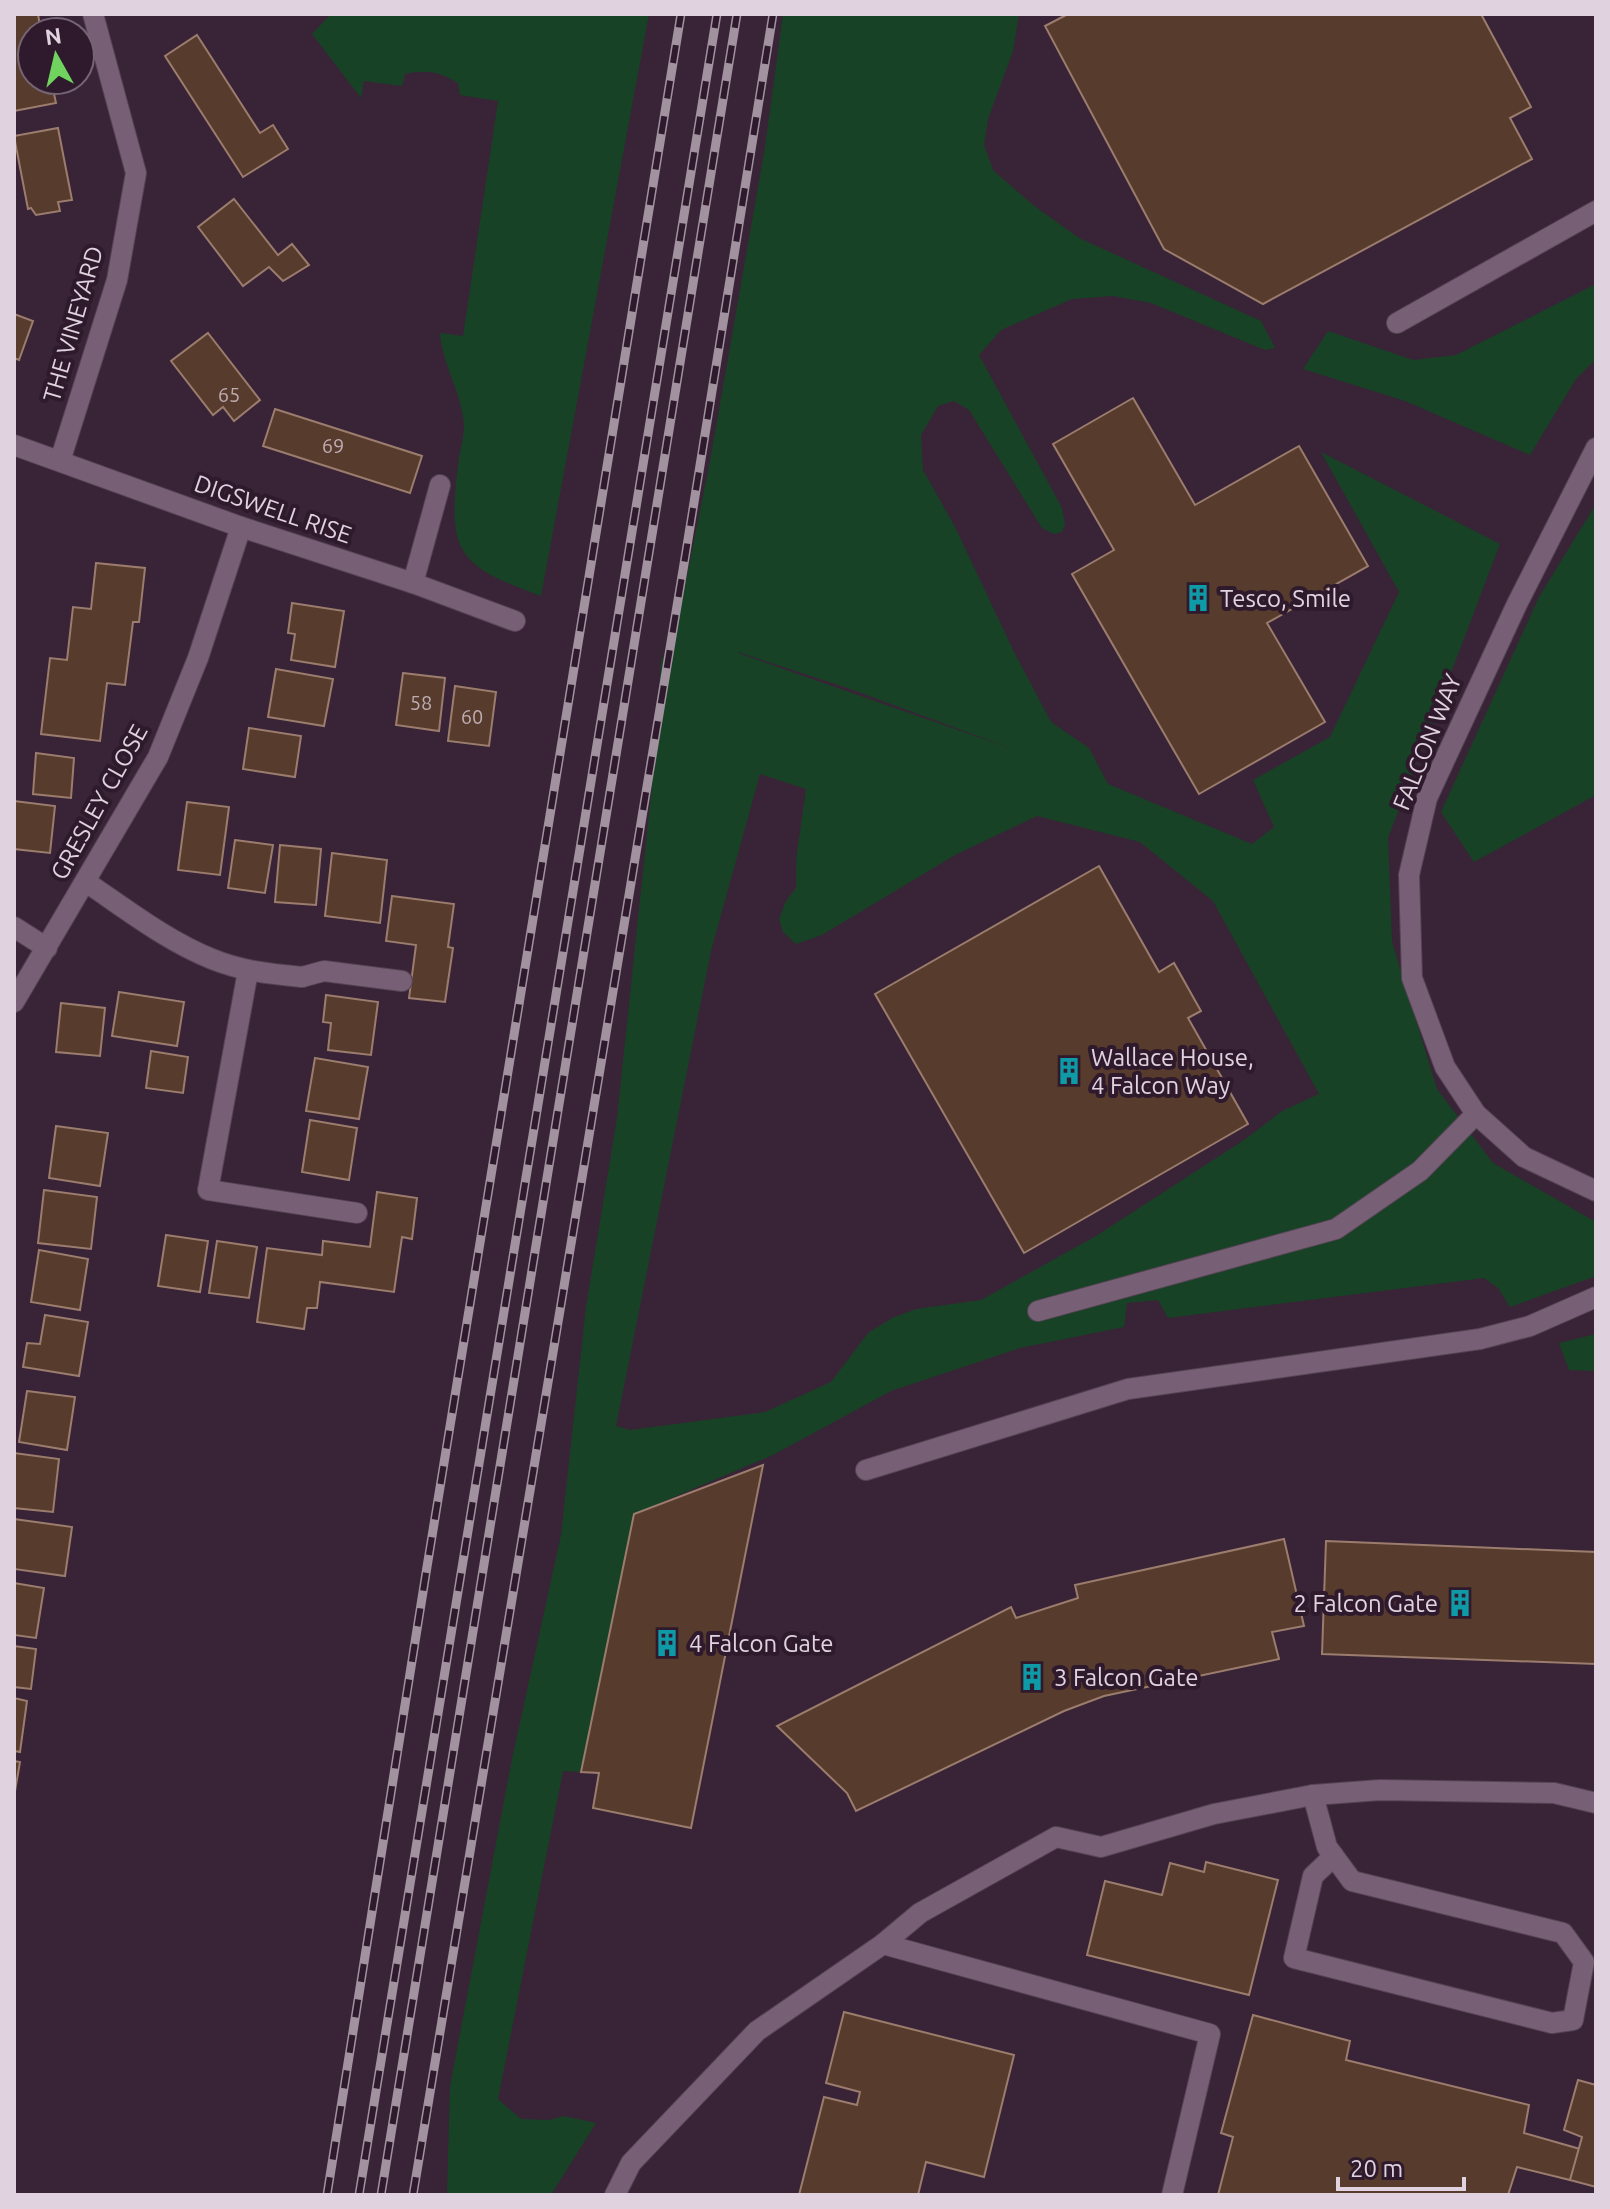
<svg xmlns="http://www.w3.org/2000/svg" width="1610" height="2209" font-family="Ubuntu,sans-serif">
<style>
.green{fill:#184226;fill-rule:evenodd}
.building{fill:#573c2e;stroke:#9b7c6d;stroke-width:2}
.lines{fill:none;stroke-linecap:round;stroke-linejoin:round}
.lane-casing{stroke:#554354;stroke-width:22}
.street-casing{stroke:#554354;stroke-width:22}
.lane{stroke:#775f75;stroke-width:20}
.street{stroke:#775f75;stroke-width:20}
.rail-casing{stroke:#a292a0;stroke-width:9}
.rail{stroke:#2e1a2c;stroke-width:6;stroke-dasharray:18;stroke-linecap:butt}
.labels{text-anchor:middle;dominant-baseline:central;stroke-width:8;stroke-linejoin:round;paint-order:stroke}
.number-label{font-size:20px;fill:#beacb2}
.street-label{font-size:24px;fill:#e0d2de;stroke:#2e1a2c}
.poi-label{font-size:24px;fill:#e0d2de;stroke:#2e1a2c;text-anchor:start}
</style>
<rect width="100%" height="100%" fill="#382436"/>
<g class="green">
<path d="M331,14h318l-108,582c-82,-30 -94,-42 -83,-130 1,-12 5,-25 6,-37 0,-33 -22,-64 -24,-96l23,3 35,-235 -38,-6 -2,-12c-17,-11 -32,-14 -53,-9l-3,12 -38,-5 -3,17 -49,-64z"/>
<path d="M783,14h236l-6,37 -25,68 -4,26 9,25 40,35 46,33 182,83 14,27 -10,2 -114,-47 -38,-7 -41,3 -71,31 -22,25 83,153 3,16 -3,8 -8,2 -12,-6 -73,-118 -15,-9 -16,5 -17,29 2,35 32,57 59,125 37,70 38,26 19,36 144,60 22,-17 -21,-47 77,-43 69,-145 -78,-140 179,92 -112,294 4,104 45,147 56,74 103,59v54l-86,31 -12,-19 -14,-10 -316,40 -10,-18 -31,3 -3,24 -104,21 -129,43 -118,64 -139,59 -53,258 -18,-1 -65,328 23,20 28,1 15,-4 32,7 -45,72h-104l3,-109 62,-327 49,-224 25,-228 31,-189 37,-351 7,-106 15,-30 34,-170 55,-314zM738,652l115,38 165,61 -280,-98zM760,774l46,15 -10,71v28l-10,13 -7,18 4,13 13,12 26,-9 133,-80 82,-39 103,26 73,59 106,193 -37,17 -35,27 -151,98 -115,64 -65,9 -24,9 -24,15 -37,49 -66,30 -135,18 -14,-4 95,-475z"/>
<polygon points="1596,284 1596,359 1576,379 1530,455 1405,401 1303,369 1328,331 1413,360 1456,355"/>
<polygon points="1596,504 1596,795 1474,862 1441,812 1539,597"/>
<polygon points="1596,1334 1596,1371 1569,1370 1559,1343"/>
</g>
<g class="building">
<polygon points="14,14 38,14 41,32 32,32 32,80 51,80 56,103 14,111"/>
<polygon points="1068,14 1481,14 1531,107 1510,118 1532,159 1263,304 1164,249 1045,26"/>
<polygon points="197,35 260,133 273,125 288,149 243,177 165,56"/>
<polygon points="58,128 72,200 58,202 60,211 36,215 31,208 28,209 14,136"/>
<polygon points="234,199 278,255 292,244 309,265 283,281 269,267 243,286 198,227"/>
<polygon points="14,314 33,321 19,360 14,358"/>
<polygon points="208,333 260,400 234,421 223,407 213,415 171,361"/>
<polygon points="1133,398 1195,505 1299,446 1368,566 1267,623 1325,722 1199,794 1072,574 1114,550 1053,444"/>
<polygon points="275,409 422,456 410,493 263,446"/>
<polygon points="96,563 145,568 139,622 133,622 125,685 107,683 100,741 41,734 50,658 67,660 73,607 91,609"/>
<polygon points="292,603 344,611 335,667 291,660 295,634 288,633"/>
<polygon points="276,669 333,679 324,726 268,717"/>
<polygon points="403,673 445,678 439,731 396,725"/>
<polygon points="455,686 496,692 489,746 448,741"/>
<polygon points="249,728 301,736 295,777 243,769"/>
<polygon points="36,753 74,758 71,798 33,794"/>
<polygon points="14,801 55,806 50,853 14,849"/>
<polygon points="187,802 229,807 220,875 178,870"/>
<polygon points="235,840 273,845 265,893 228,888"/>
<polygon points="280,845 321,849 316,905 275,902"/>
<polygon points="332,853 387,860 380,923 325,916"/>
<polygon points="1099,866 1159,972 1174,963 1201,1011 1188,1018 1248,1124 1024,1253 875,994"/>
<polygon points="392,896 454,904 448,947 453,948 445,1002 409,998 416,945 386,941"/>
<polygon points="119,992 184,1002 177,1046 112,1036"/>
<polygon points="326,995 378,1002 371,1055 328,1050 331,1023 323,1022"/>
<polygon points="61,1003 105,1008 100,1056 56,1052"/>
<polygon points="151,1051 188,1057 183,1093 146,1088"/>
<polygon points="315,1058 368,1067 359,1119 306,1111"/>
<polygon points="310,1120 357,1128 349,1180 302,1172"/>
<polygon points="56,1126 108,1133 100,1186 49,1178"/>
<polygon points="44,1190 97,1197 91,1249 38,1243"/>
<polygon points="377,1192 417,1198 412,1239 402,1237 394,1292 320,1282 317,1308 307,1308 304,1329 257,1322 267,1248 322,1255 323,1241 370,1247"/>
<polygon points="166,1235 208,1241 200,1292 158,1286"/>
<polygon points="217,1241 257,1247 249,1298 209,1293"/>
<polygon points="39,1250 88,1259 80,1310 31,1302"/>
<polygon points="45,1315 88,1322 79,1376 23,1367 27,1343 40,1344"/>
<polygon points="27,1391 75,1397 67,1450 19,1442"/>
<polygon points="14,1453 59,1459 53,1512 14,1508"/>
<polygon points="763,1465 691,1828 593,1808 599,1773 581,1772 634,1514"/>
<polygon points="14,1519 72,1527 65,1576 14,1569"/>
<polygon points="1284,1539 1304,1626 1272,1632 1279,1659 1104,1696 1064,1711 856,1811 847,1793 777,1726 1011,1607 1016,1618 1078,1598 1075,1585"/>
<polygon points="1326,1541 1596,1552 1596,1664 1322,1654"/>
<polygon points="14,1583 44,1588 36,1638 14,1635"/>
<polygon points="14,1646 36,1649 31,1689 14,1687"/>
<polygon points="14,1698 27,1701 20,1752 14,1751"/>
<polygon points="14,1761 20,1762 14,1797"/>
<polygon points="1206,1862 1278,1880 1249,1995 1087,1955 1105,1881 1162,1895 1170,1863 1204,1872"/>
<polygon points="844,2012 1014,2055 984,2177 926,2162 918,2195 799,2195 824,2097 857,2105 860,2092 826,2083"/>
<polygon points="1253,2015 1350,2041 1346,2060 1529,2105 1524,2133 1580,2149 1570,2180 1517,2167 1508,2195 1218,2195 1233,2137 1221,2133"/>
<polygon points="1578,2080 1596,2085 1596,2187 1570,2180 1582,2137 1564,2130"/>
</g>
<g class="lines">
<g class="lane-casing">
<g id="lane">
<polyline points="1397,323 1596,211"/>
<polyline points="413,583 440,485"/>
<polyline points="248,971 208,1190 357,1213"/>
<polyline points="302,977 324,971 402,981"/>
<polyline points="1038,1311 1336,1229 1420,1171 1476,1114"/>
<polyline points="1313,1795 1327,1847 1352,1881 1563,1933 1584,1962 1573,2020 1552,2023 1294,1958 1313,1876 1334,1856"/>
<polyline points="883,1944 1210,2034 1172,2195"/>
<polyline points="615,2195 631,2163 757,2031 883,1944 920,1913 1056,1837 1101,1847 1214,1814 1313,1795 1380,1790 1554,1793 1596,1803"/>
</g>
</g>
<g class="street-casing">
<g id="street">
<polyline points="14,445 241,527 413,583 515,621"/>
<polyline points="1596,448 1517,604 1427,798 1409,875 1412,978 1445,1067 1476,1114 1524,1157 1596,1191"/>
<polyline points="60,461 117,280 136,173 93,14"/>
<path d="M86,882c40,27 81,59 126,77 29,12 59,15 90,18"/>
<polyline points="14,927 47,948"/>
<polyline points="14,1002 158,757 198,658 241,527"/>
<polyline points="866,1470 1128,1389 1480,1339 1530,1326 1596,1297"/>
</g>
</g>
<use href="#lane" class="lane"/>
<use href="#street" class="street"/>
<g class="rail-casing">
<g id="rail">
<polyline points="327,2195 426,1573 681,14"/>
<polyline points="359,2195 717,14"/>
<polyline points="381,2195 737,14"/>
<polyline points="413,2195 686,552 773,14"/>
</g>
</g>
<use href="#rail" class="rail"/>
</g>
<defs>
<g id="building-bare" transform="scale(2.16)"><path d="M-4-6H4V6H1V3H-1V6H-4ZM-2.5-4.3h1.7v1.8h-1.7ZM.8-4.3h1.7v1.8H.8ZM-2.5-1h1.7V.8h-1.7ZM.8-1h1.7V.8H.8Z" fill="#0f9aa8" stroke="#2e1a2c" stroke-width="2.5" paint-order="stroke"/></g>
</defs>
<g fill-rule="evenodd">
<use href="#building-bare" x="1198" y="598"/>
<use href="#building-bare" x="1069" y="1071"/>
<use href="#building-bare" x="1460" y="1603"/>
<use href="#building-bare" x="667" y="1643"/>
<use href="#building-bare" x="1032" y="1677"/>
</g>
<g class="labels">
<g class="number-label">
<text x="229" y="394">65</text>
<text x="333" y="445">69</text>
<text x="421" y="702">58</text>
<text x="472" y="716">60</text>
</g>
<g class="street-label">
<text transform="translate(73 324) rotate(-74)">THE VINEYARD</text>
<text transform="translate(273 509) rotate(19)">DIGSWELL RISE</text>
<text transform="translate(1427 742) rotate(-68)">FALCON WAY</text>
<text transform="translate(99 802) rotate(-61)">GRESLEY CLOSE</text>
</g>
<g class="poi-label">
<text x="1220" y="598">Tesco, Smile</text>
<text x="1091" y="1057">Wallace House,<tspan x="1091" dy="28">4 Falcon Way</tspan></text>
<text x="1438" y="1603" text-anchor="end">2 Falcon Gate</text>
<text x="689" y="1643">4 Falcon Gate</text>
<text x="1054" y="1677">3 Falcon Gate</text>
</g>
</g>
<rect width="1610" height="2209" fill="none" stroke="#e0d2de" stroke-width="32"/>
<g transform="translate(56 56) rotate(352)"><circle r="38" fill="#2e1a2c" stroke="#756473" stroke-width="2"/>
<path d="M0-6L14 30L0 20L-14 30Z" fill="#70d35f"/>
<text y="-12" font-size="22" font-weight="bold" text-anchor="middle" fill="#e0d2de">N</text>
</g>
<path d="M1338 2177v12h126v-12" fill="none" stroke="#e0d2de" stroke-width="4"/>
<text x="1350" y="2177" font-size="24" fill="#e0d2de" stroke="#2e1a2c" stroke-width="6" paint-order="stroke">20 m</text>
</svg>
